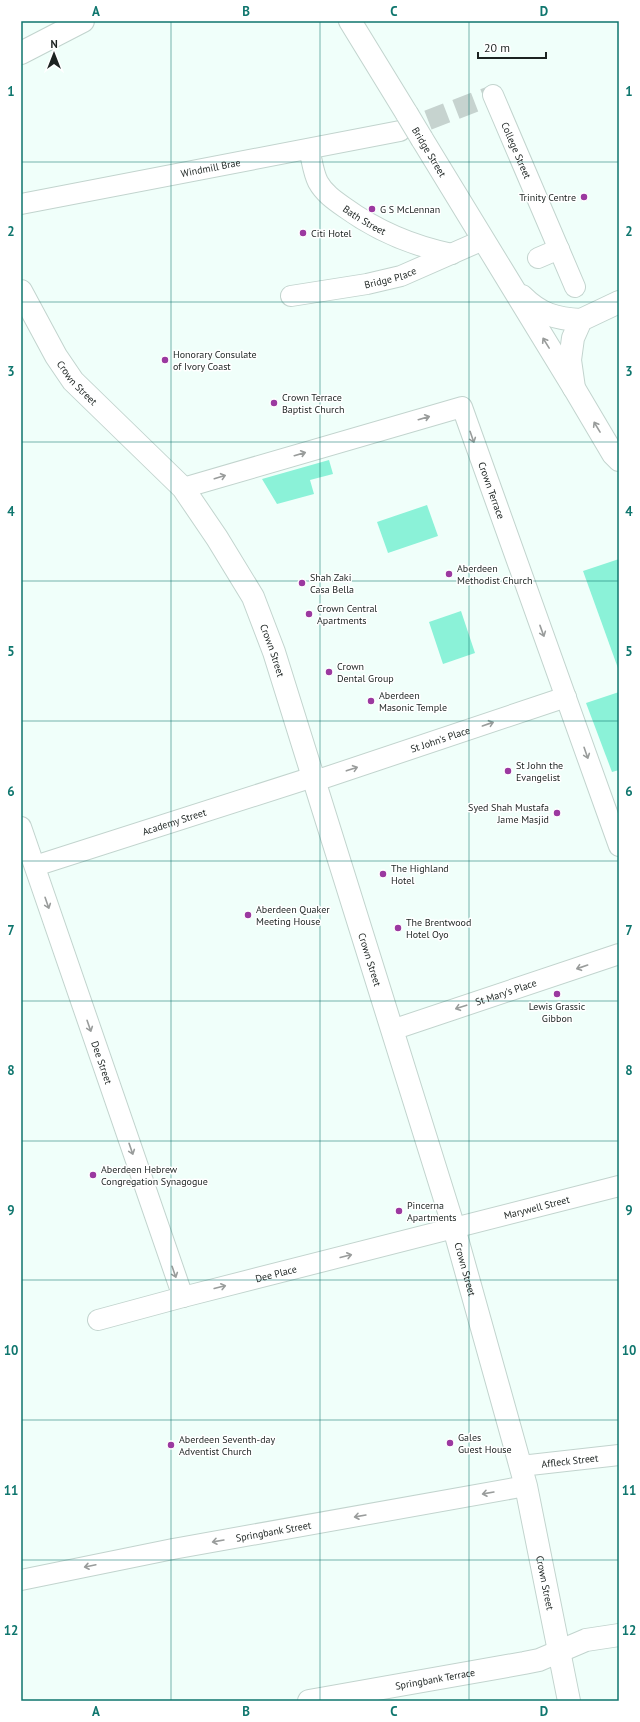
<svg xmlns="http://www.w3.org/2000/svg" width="640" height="1722" font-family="'PT Sans',sans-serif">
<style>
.green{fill:#8bf2d8}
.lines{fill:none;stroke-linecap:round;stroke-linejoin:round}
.minor-tunnel{stroke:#c6d3cf;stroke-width:20;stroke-dasharray:20 10;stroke-linecap:butt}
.minor-casing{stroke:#c2d4ce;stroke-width:22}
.tertiary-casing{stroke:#c2d4ce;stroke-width:24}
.secondary-casing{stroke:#c2d4ce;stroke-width:24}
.minor{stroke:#fff;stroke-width:20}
.tertiary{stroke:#fff;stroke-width:22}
.secondary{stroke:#fff;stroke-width:22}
.tertiary-bridge-casing{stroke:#c2d4ce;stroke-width:24;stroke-linecap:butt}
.tertiary-bridge{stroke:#fff;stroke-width:22}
.oneway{stroke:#999c9b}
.grid{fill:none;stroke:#0f766e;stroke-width:1;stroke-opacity:0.55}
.poi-dot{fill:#9b39a0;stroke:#fff;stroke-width:1.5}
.labels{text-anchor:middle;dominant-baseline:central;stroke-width:3;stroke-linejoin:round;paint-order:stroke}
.street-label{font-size:10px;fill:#1c2321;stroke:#fff}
.poi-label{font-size:10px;fill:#1c2321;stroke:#fff;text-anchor:start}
.neatline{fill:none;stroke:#0f766e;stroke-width:1.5}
.grid-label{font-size:13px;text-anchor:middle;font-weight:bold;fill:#0f766e}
</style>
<rect width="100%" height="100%" fill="#f0fffa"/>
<g class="green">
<polygon points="329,460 333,474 310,480 314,494 277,504 262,479"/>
<polygon points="427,505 438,536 388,553 377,522"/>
<polygon points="619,559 619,671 583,571"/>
<polygon points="461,611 475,653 443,664 429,622"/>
<polygon points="619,692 619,770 612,772 586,703"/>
</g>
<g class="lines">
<polyline class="minor-tunnel" points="400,131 493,95"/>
<g class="minor-casing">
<g id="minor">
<path id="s1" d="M493,95l82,192"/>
<path id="s2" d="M309,149c3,11 4,23 9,33 6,11 16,18 26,25 33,24 69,39 108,47"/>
<path id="s3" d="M21,204l379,-73"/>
<polyline points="538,258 559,249"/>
<path id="s4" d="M291,296l76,-12 34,-8 82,-36"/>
<path id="s5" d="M183,488l279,-81 157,439"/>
<path id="s6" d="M315,781l251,-84"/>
<path id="s7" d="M21,827l162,470"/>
<path id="s8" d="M35,866l278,-89"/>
<path id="s9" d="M392,1030l227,-76"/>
<path id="s10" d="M98,1320l85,-23 436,-111"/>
<path id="s11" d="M521,1466l98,-11"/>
<path id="s12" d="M21,1580l152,-31 353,-63"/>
</g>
</g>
<g class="tertiary-casing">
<g id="tertiary">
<polyline points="350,21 407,114"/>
<polyline points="21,53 83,21"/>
<polyline points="422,139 574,388"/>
<path id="s13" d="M21,291l35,65 17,25 110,107 34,50 36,59 21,55 180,576 72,258 43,215"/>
<path d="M522,296c18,18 34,23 59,24"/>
<path id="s14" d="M309,1701l215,-38 15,-3 47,-20 33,-5"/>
</g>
</g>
<g class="secondary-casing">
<polyline id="secondary" points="619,302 581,320 573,338 570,360 574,388 613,454 619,460"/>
</g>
<use href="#minor" class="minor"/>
<use href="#tertiary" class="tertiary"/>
<use href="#secondary" class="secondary"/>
<g class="tertiary-bridge-casing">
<polyline id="tertiary-bridge" points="407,114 422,139"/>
</g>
<use href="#tertiary-bridge" class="tertiary-bridge"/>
</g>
<defs><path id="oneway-shaft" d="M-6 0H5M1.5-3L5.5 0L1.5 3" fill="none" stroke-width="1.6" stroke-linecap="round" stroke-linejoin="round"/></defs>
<g class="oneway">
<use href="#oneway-shaft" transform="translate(546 343) rotate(-122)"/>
<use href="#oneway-shaft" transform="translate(424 418) rotate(-16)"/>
<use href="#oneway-shaft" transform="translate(597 427) rotate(-121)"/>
<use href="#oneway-shaft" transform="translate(472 437) rotate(71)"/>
<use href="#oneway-shaft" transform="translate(300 454) rotate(-16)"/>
<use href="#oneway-shaft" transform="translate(220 477) rotate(-17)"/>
<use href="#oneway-shaft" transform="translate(542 631) rotate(70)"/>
<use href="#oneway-shaft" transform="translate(488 724) rotate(-19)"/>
<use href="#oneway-shaft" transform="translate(586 753) rotate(71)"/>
<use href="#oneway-shaft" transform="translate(352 769) rotate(-18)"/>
<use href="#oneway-shaft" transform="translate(47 903) rotate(71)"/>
<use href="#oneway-shaft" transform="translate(582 967) rotate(161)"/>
<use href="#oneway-shaft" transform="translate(461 1007) rotate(162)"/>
<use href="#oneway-shaft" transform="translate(89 1026) rotate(71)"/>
<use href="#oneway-shaft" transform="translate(131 1149) rotate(71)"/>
<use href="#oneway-shaft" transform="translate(346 1256) rotate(-14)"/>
<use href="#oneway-shaft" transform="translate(174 1272) rotate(71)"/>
<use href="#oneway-shaft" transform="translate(220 1287) rotate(-14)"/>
<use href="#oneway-shaft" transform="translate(488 1493) rotate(170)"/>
<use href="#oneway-shaft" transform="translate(360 1516) rotate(170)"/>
<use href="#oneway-shaft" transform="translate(218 1541) rotate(170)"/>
<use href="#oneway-shaft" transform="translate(90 1566) rotate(168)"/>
</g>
<path class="grid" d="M171,21v1680M320,21v1680M469,21v1680M21,162h598M21,302h598M21,442h598M21,581h598M21,721h598M21,861h598M21,1001h598M21,1141h598M21,1280h598M21,1420h598M21,1560h598"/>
<g class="poi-dot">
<circle cx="584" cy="197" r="4"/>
<circle cx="372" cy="209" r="4"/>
<circle cx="303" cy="233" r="4"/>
<circle cx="165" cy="360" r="4"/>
<circle cx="274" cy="403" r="4"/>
<circle cx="449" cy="574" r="4"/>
<circle cx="302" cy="583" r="4"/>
<circle cx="309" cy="614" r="4"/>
<circle cx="329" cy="672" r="4"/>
<circle cx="371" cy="701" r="4"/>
<circle cx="508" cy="771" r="4"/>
<circle cx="557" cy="813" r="4"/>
<circle cx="383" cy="874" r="4"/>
<circle cx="248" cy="915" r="4"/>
<circle cx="398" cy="928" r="4"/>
<circle cx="557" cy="994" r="4"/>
<circle cx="93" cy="1175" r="4"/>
<circle cx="399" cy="1211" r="4"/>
<circle cx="450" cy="1443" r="4"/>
<circle cx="171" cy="1445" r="4"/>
</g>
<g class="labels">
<g class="street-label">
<text stroke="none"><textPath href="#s1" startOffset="60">College Street</textPath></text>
<text transform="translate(429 152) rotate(59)">Bridge Street</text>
<text stroke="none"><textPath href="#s3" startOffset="193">Windmill Brae</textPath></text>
<text stroke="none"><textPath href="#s2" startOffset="95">Bath Street</textPath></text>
<text stroke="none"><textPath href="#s4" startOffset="101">Bridge Place</textPath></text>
<text stroke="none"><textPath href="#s13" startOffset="108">Crown Street</textPath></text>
<text stroke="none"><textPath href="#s5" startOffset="379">Crown Terrace</textPath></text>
<text stroke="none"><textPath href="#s13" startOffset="444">Crown Street</textPath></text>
<text stroke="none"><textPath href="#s6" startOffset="132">St John's Place</textPath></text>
<text stroke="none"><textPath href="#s8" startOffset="146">Academy Street</textPath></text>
<text stroke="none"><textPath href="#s13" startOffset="768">Crown Street</textPath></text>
<text stroke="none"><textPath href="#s9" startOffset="120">St Mary's Place</textPath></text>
<text stroke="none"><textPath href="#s7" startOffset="249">Dee Street</textPath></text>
<text stroke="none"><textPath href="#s10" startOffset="453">Marywell Street</textPath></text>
<text stroke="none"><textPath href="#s13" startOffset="1092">Crown Street</textPath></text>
<text stroke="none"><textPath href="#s10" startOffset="184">Dee Place</textPath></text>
<text stroke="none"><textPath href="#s11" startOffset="49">Affleck Street</textPath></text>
<text stroke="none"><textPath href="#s12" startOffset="257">Springbank Street</textPath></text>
<text stroke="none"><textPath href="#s13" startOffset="1416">Crown Street</textPath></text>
<text stroke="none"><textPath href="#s14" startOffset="128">Springbank Terrace</textPath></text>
</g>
<g class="poi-label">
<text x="576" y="197" text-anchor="end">Trinity Centre</text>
<text x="380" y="209">G S McLennan</text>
<text x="311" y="233">Citi Hotel</text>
<text x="173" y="354">Honorary Consulate<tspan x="173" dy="12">of Ivory Coast</tspan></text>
<text x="282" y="397">Crown Terrace<tspan x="282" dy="12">Baptist Church</tspan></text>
<text x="457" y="568">Aberdeen<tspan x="457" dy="12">Methodist Church</tspan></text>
<text x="310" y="577">Shah Zaki<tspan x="310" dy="12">Casa Bella</tspan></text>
<text x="317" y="608">Crown Central<tspan x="317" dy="12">Apartments</tspan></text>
<text x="337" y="666">Crown<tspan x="337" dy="12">Dental Group</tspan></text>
<text x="379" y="695">Aberdeen<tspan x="379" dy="12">Masonic Temple</tspan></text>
<text x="516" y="765">St John the<tspan x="516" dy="12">Evangelist</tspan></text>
<text x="549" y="807" text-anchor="end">Syed Shah Mustafa<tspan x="549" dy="12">Jame Masjid</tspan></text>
<text x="391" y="868">The Highland<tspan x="391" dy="12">Hotel</tspan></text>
<text x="256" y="909">Aberdeen Quaker<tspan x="256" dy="12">Meeting House</tspan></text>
<text x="406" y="922">The Brentwood<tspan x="406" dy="12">Hotel Oyo</tspan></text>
<text x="557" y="1006" text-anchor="middle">Lewis Grassic<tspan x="557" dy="12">Gibbon</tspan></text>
<text x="101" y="1169">Aberdeen Hebrew<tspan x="101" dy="12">Congregation Synagogue</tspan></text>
<text x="407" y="1205">Pincerna<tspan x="407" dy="12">Apartments</tspan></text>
<text x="458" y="1437">Gales<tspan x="458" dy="12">Guest House</tspan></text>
<text x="179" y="1439">Aberdeen Seventh-day<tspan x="179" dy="12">Adventist Church</tspan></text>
</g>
</g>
<rect width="640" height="1722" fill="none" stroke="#ffffff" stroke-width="44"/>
<g transform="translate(54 54)" stroke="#ffffff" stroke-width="3" paint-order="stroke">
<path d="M0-3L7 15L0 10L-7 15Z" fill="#1c2321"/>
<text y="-6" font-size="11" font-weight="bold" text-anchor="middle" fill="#1c2321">N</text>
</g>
<path d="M478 52v6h68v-6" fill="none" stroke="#1c2321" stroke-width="2"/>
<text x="484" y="52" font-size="12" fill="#1c2321" stroke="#ffffff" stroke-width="3" paint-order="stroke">20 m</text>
<rect x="22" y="22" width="596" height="1678" class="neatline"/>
<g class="grid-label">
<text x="96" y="16">A</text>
<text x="246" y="16">B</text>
<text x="394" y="16">C</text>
<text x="544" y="16">D</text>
<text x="11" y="96">1</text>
<text x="629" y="96">1</text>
<text x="11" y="236">2</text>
<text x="629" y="236">2</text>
<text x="11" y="376">3</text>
<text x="629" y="376">3</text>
<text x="11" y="516">4</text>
<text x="629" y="516">4</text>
<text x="11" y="656">5</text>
<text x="629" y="656">5</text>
<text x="11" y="796">6</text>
<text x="629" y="796">6</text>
<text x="11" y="935">7</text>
<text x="629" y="935">7</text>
<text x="11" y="1075">8</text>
<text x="629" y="1075">8</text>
<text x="11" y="1215">9</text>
<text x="629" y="1215">9</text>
<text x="11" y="1355">10</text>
<text x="629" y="1355">10</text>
<text x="11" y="1495">11</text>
<text x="629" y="1495">11</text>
<text x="11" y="1635">12</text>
<text x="629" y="1635">12</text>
<text x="96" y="1716">A</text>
<text x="246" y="1716">B</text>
<text x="394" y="1716">C</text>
<text x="544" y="1716">D</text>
</g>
</svg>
